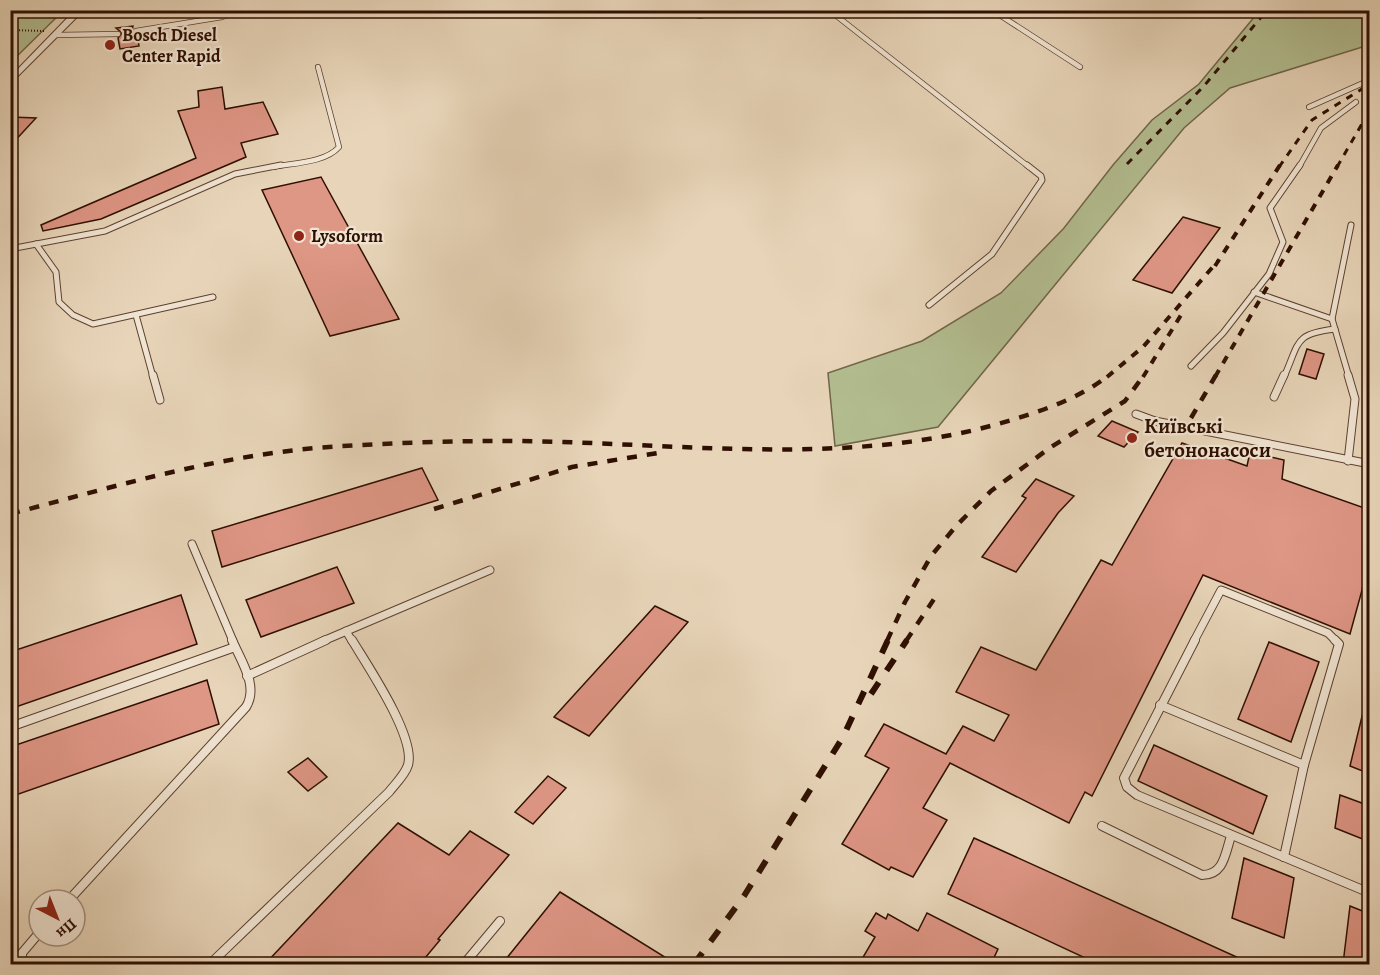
<svg xmlns="http://www.w3.org/2000/svg" width="1380" height="975" font-family="Alegreya,serif">
<style>
.green{fill:#b3be91;stroke:#716649;stroke-width:1.5}
.building{fill:#de9685;stroke:#2f0f01;stroke-width:1.5}
.lines{fill:none;stroke-linecap:round;stroke-linejoin:round}
.service-far3-casing{stroke:#5d402f;stroke-width:6}
.service-far2-casing{stroke:#5d402f;stroke-width:7}
.service-far1-casing{stroke:#5d402f;stroke-width:9}
.service-casing{stroke:#5d402f;stroke-width:10}
.minor-casing{stroke:#5d402f;stroke-width:2}
.path{stroke:#2f0f01;stroke-width:2;stroke-dasharray:1 2;stroke-linecap:butt}
.service-far3{stroke:#f0e4d2;stroke-width:4.5}
.service-far2{stroke:#f0e4d2;stroke-width:5}
.service-far1{stroke:#f0e4d2;stroke-width:7}
.service{stroke:#f0e4d2;stroke-width:8}
.minor{fill:#f0e4d2;fill-rule:evenodd}
.rail-far3{stroke:#2f0f01;stroke-width:3;stroke-dasharray:7 7;stroke-linecap:butt}
.rail-far2{stroke:#2f0f01;stroke-width:4;stroke-dasharray:8 8;stroke-linecap:butt}
.rail-far1{stroke:#2f0f01;stroke-width:4.5;stroke-dasharray:10 10;stroke-linecap:butt}
.rail{stroke:#2f0f01;stroke-width:6;stroke-dasharray:14 14;stroke-linecap:butt}
.poi-dot{fill:#8f2418;stroke:#f0e4d2;stroke-width:2}
.labels{text-anchor:middle;dominant-baseline:central;stroke-width:4.5;stroke-linejoin:round;paint-order:stroke}
.far-poi-label{font-size:18px;font-weight:bold;fill:#2f0f01;stroke:#f0e4d2;text-anchor:start}
.poi-label{font-size:21px;font-weight:bold;fill:#2f0f01;stroke:#f0e4d2;text-anchor:start}
</style>
<rect width="100%" height="100%" fill="#e8d5b9"/>
<filter id="stains"><feTurbulence type="fractalNoise" baseFrequency=".00333" numOctaves="4"/><feColorMatrix values="0 0 0 0 .2 0 0 0 0 .09 0 0 0 0 .02 0 0 0 .5 -.17"/></filter>
<radialGradient id="worn" r=".72"><stop offset=".6" stop-color="#630" stop-opacity="0"/><stop offset="1" stop-color="#630" stop-opacity=".3"/></radialGradient>
<g class="green">
<polygon points="11,10 63,10 63,11 11,62"/>
<polygon points="1260,10 1369,11 1369,45 1230,88 1184,128 938,427 835,446 828,373 922,341 1001,293 1064,228 1113,165 1152,120 1199,84"/>
</g>
<g class="building">
<polygon points="133,26 132,32 137,35 139,46 120,49 118,38 122,33 116,28"/>
<polygon points="222,87 225,109 263,102 278,134 241,143 246,157 101,219 43,231 41,225 196,158 178,111 199,107 198,91"/>
<polygon points="10,117 36,118 10,146"/>
<polygon points="321,177 399,319 330,336 262,190"/>
<polygon points="1183,217 1220,228 1172,293 1133,280"/>
<polygon points="1307,349 1324,354 1316,379 1299,374"/>
<polygon points="1112,421 1138,432 1124,447 1098,436"/>
<polygon points="1182,443 1247,466 1250,452 1284,460 1282,479 1370,510 1370,561 1350,634 1203,575 1092,796 1085,792 1069,823 950,763 923,808 947,820 913,877 891,867 889,870 842,844 889,768 865,756 884,724 946,754 963,726 994,741 1009,715 956,692 981,647 1036,670 1101,560 1112,565"/>
<polygon points="422,468 438,500 222,567 212,531"/>
<polygon points="1036,479 1074,496 1058,513 1016,572 982,557 1026,498 1022,496"/>
<polygon points="337,567 354,603 261,637 246,600"/>
<polygon points="181,595 197,644 10,709 10,652"/>
<polygon points="655,606 688,622 589,736 554,717"/>
<polygon points="1269,642 1319,662 1291,742 1238,719"/>
<polygon points="207,680 219,724 10,797 10,747"/>
<polygon points="1364,708 1370,709 1370,774 1350,766"/>
<polygon points="1154,745 1267,796 1253,834 1138,781"/>
<polygon points="308,758 327,777 308,791 288,772"/>
<polygon points="548,776 566,788 533,824 515,812"/>
<polygon points="1340,795 1370,806 1365,840 1335,828"/>
<polygon points="398,823 449,855 470,831 509,855 438,939 440,940 420,964 265,964"/>
<polygon points="974,838 1252,964 1098,964 948,894"/>
<polygon points="1244,858 1294,878 1284,938 1232,918"/>
<polygon points="560,892 676,964 502,964"/>
<polygon points="1350,906 1370,914 1370,964 1343,964"/>
<polygon points="876,913 886,919 888,914 918,931 927,913 998,949 991,964 859,964 875,937 865,931"/>
</g>
<g class="lines">
<g class="service-far3-casing">
<g id="service-far3">
<polyline points="829,10 1029,167"/>
<polyline points="992,10 1080,67"/>
<polyline points="699,16 731,10"/>
<polyline points="136,31 222,17 243,10"/>
<polyline points="57,35 118,34"/>
<polyline points="1309,107 1370,80"/>
<path d="M273,167c20,-4 52,-4 66,-20l-21,-80"/>
<polyline points="1299,167 1321,128 1356,102"/>
</g>
</g>
<g class="service-far2-casing">
<g id="service-far2">
<polyline points="36,244 56,272 59,302 73,315 93,324 213,297"/>
<polyline points="10,249 105,231 235,174 281,165"/>
<polyline points="1254,292 1332,319"/>
<polyline points="929,305 992,254 1042,180 1041,176 1027,165"/>
<polyline points="136,315 153,377"/>
<polyline points="1191,366 1223,333 1269,274 1283,242 1270,208 1300,165"/>
<path d="M1284,377c16,-36 10,-43 51,-48"/>
<polyline points="1349,377 1332,319 1351,225"/>
</g>
</g>
<g class="service-far1-casing">
<g id="service-far1">
<polyline points="153,375 160,400"/>
<polyline points="1274,397 1284,375"/>
<polyline points="1136,414 1155,421 1370,464"/>
<polyline points="1348,461 1355,399 1348,375"/>
<polyline points="192,544 233,641"/>
<polyline points="346,631 352,641"/>
<polyline points="323,641 490,570"/>
<polyline points="1194,641 1221,590 1328,633 1336,641"/>
</g>
</g>
<g class="service-casing">
<g id="service">
<polyline points="1195,640 1124,778 1127,787 1137,795 1284,857"/>
<polyline points="247,676 326,640"/>
<polyline points="1160,705 1304,765"/>
<polyline points="10,727 235,647"/>
<path d="M1102,826l100,49c22,0 23,-21 29,-39"/>
<polyline points="1284,857 1370,893"/>
<polyline points="1284,857 1304,765 1339,644 1335,640"/>
<path d="M69,900l177,-193c13,-21 -5,-46 -14,-67"/>
<polyline points="22,964 22,953 39,933"/>
<path d="M210,964l179,-172c6,-8 16,-17 19,-27 8,-28 -41,-100 -56,-125"/>
<polyline points="464,964 500,921"/>
</g>
</g>
<g class="minor-casing">
<polygon id="minor" points="75,10 84,10 10,84 10,77"/>
</g>
<polyline class="path" points="10,30 44,31"/>
<use href="#service-far3" class="service-far3"/>
<use href="#service-far2" class="service-far2"/>
<use href="#service-far1" class="service-far1"/>
<use href="#service" class="service"/>
<use href="#minor" class="minor"/>
<g class="rail-far3">
<polyline points="1127,164 1204,86 1267,10"/>
<polyline points="1279,167 1312,120 1370,84"/>
<polyline points="1337,167 1370,110"/>
</g>
<g class="rail-far2">
<polyline points="1215,266 1280,165"/>
<polyline points="1107,377 1143,347 1218,261"/>
<polyline points="1143,377 1181,315"/>
<polyline points="1215,377 1338,165"/>
</g>
<g class="rail-far1">
<polyline points="1191,418 1216,375"/>
<polyline points="434,509 572,467 658,453"/>
<path d="M10,514c107,-28 208,-59 319,-67 58,-4 117,-6 174,-6 171,0 349,30 515,-23 32,-10 65,-22 91,-43"/>
<polyline points="887,641 905,602 931,556 957,525 991,491 1051,447 1125,401 1144,375"/>
<polyline points="906,641 938,593"/>
</g>
<g class="rail">
<polyline points="871,694 907,640"/>
<polyline points="694,964 744,896 843,737 888,640"/>
</g>
</g>
<g class="poi-dot">
<circle cx="110" cy="45" r="6"/>
<circle cx="299" cy="236" r="6"/>
<circle cx="1132" cy="438" r="6"/>
</g>
<g class="labels">
<g class="far-poi-label">
<text x="122" y="35">Bosch Diesel<tspan x="122" dy="21">Center Rapid</tspan></text>
<text x="311" y="236">Lysoform</text>
</g>
<g class="poi-label">
<text x="1144" y="426">Київські<tspan x="1144" dy="24">бетононасоси</tspan></text>
</g>
</g>
<rect width="1380" height="975" fill="none" stroke="#e8d5b9" stroke-width="36"/>
<rect x="12" y="12" width="1356" height="951" fill="none" stroke="#2f0f01" stroke-width="3"/>
<rect x="18" y="18" width="1344" height="939" fill="none" stroke="#2f0f01" stroke-width="1.5"/>
<g transform="translate(57 918) rotate(138)"><circle r="28" fill="#f0e4d2" stroke="#a38f7e" stroke-width="1.5"/>
<path d="M0-4.5L10 22L0 15L-10 22Z" fill="#8f2418"/>
<text y="-9" font-size="16" font-weight="bold" text-anchor="middle" fill="#2f0f01">Пн</text>
</g>
<rect width="100%" height="100%" filter="url(#stains)"/>
<rect width="100%" height="100%" fill="url(#worn)"/>
</svg>
